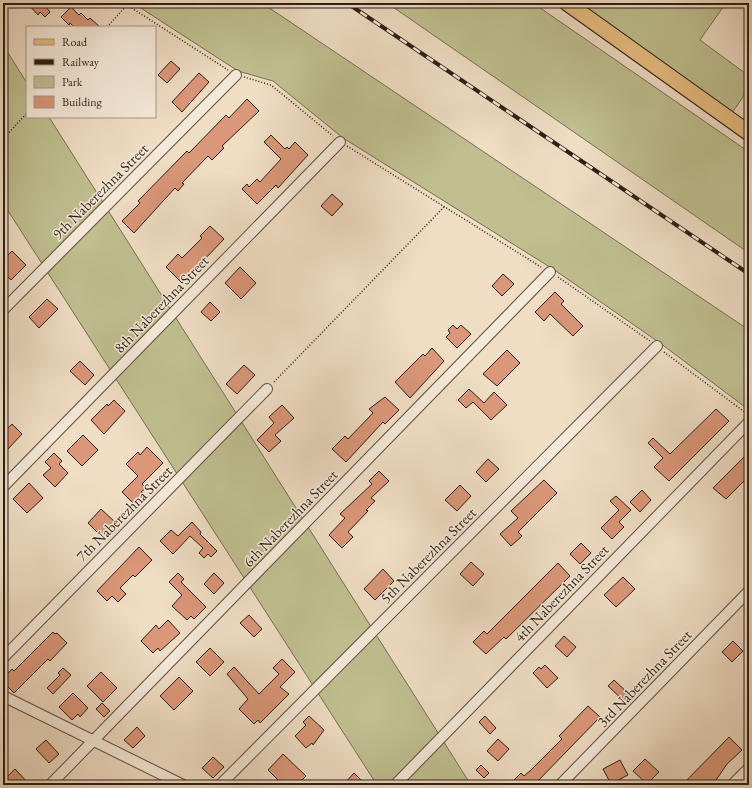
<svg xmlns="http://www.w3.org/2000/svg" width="752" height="788" font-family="'EB Garamond',serif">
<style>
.green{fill:#bfbf90;stroke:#776e52}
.building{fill:#da9779;stroke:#2f1d14}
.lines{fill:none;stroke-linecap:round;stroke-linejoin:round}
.minor-casing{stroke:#5f4d40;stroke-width:12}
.primary-casing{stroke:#2f1d14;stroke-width:17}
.path{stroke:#2f1d14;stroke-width:1.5;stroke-dasharray:1 2;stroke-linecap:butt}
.minor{stroke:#f5e9d9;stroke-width:10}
.primary{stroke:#e8be82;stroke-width:15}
.rail-casing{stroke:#2f1d14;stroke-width:4}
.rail{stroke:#f5e9d9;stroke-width:2.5;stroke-dasharray:8;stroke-linecap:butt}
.labels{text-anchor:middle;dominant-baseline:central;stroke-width:3;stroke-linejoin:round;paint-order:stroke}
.street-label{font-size:15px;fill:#2f1d14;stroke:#f5e9d9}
</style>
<rect width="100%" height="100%" fill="#efddc4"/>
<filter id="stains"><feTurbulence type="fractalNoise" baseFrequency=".005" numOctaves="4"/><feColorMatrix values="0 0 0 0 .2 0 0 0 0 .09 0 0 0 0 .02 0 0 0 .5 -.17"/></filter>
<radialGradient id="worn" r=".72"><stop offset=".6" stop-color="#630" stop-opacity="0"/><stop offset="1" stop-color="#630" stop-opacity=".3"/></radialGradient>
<g class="green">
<polygon points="133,3 262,3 749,330 749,410 660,343 553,269 343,138 273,81 238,71"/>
<polygon points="387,3 533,3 749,152 749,253"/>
<polygon points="578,3 726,3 700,40 749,76 749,88 732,113"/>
<polygon points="3,45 27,83 27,117 49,117 471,785 377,785 3,203"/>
</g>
<g class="building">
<polygon points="27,3 50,3 46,7 50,12 45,17 40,12 38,15"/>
<polygon points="71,7 79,15 81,13 88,20 90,18 100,27 74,27 70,23 69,25 61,17"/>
<polygon points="171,61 180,69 167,83 158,75"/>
<polygon points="199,73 209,82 182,112 172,102"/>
<polygon points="247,99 259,111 222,146 224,148 212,160 208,156 182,183 184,184 178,191 175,188 134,233 122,221 140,203 138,201 187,151 189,153 226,115 229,118"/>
<polygon points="271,135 285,149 287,147 289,149 295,142 308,155 278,188 276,185 257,204 242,189 247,184 249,187 257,179 260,182 281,159 264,142"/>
<polygon points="332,194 343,204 332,216 321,206"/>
<polygon points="210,226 224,239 182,283 166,267 178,254 182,258 202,238 200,236"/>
<polygon points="12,251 26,265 11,280 3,272 3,260"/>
<polygon points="240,267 256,283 241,299 225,283"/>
<polygon points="503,274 514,284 502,296 492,286"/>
<polygon points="555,292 564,301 561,304 583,326 573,336 550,314 544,321 535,312"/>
<polygon points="47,299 58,309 39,328 29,317"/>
<polygon points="210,302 220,312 211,321 201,312"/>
<polygon points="453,325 457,329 461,325 471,334 457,348 446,337 450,333 448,330"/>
<polygon points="432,348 444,361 410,398 395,382 423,354 425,356"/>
<polygon points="507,350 520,363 497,386 483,374"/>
<polygon points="80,361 94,375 85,385 70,371"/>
<polygon points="244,365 255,375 237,394 226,384"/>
<polygon points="469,389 484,403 494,392 507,405 491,420 473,402 466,408 458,400"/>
<polygon points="385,397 399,410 385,424 383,422 346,462 332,449 345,436 348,439 373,413 369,409"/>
<polygon points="114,400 125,411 104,434 91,420 107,404 108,406"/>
<polygon points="282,405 294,418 275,435 281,441 269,452 257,440 274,423 269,417"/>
<polygon points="716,409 729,421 669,481 654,467 663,458 648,443 653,438 670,454"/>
<polygon points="12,424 22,434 8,449 3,444 3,433"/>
<polygon points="83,435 98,450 82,466 67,451"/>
<polygon points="147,447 163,463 142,484 146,488 141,492 144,494 134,504 122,492 138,476 126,464 138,452 140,455"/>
<polygon points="54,453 62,461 59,464 68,473 55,487 43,475 51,468 45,462"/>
<polygon points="744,457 749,462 749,476 726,499 713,488"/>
<polygon points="488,459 499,469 486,482 476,472"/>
<polygon points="379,471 389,481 371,498 375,501 366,510 368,511 348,532 353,537 342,548 329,535 345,518 340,514 372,484 369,481"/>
<polygon points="544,480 557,493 518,532 522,536 511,546 500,534 518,518 511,511"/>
<polygon points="29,483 43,498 27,513 13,499"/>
<polygon points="460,485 471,496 457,511 445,500"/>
<polygon points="642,490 651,500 640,512 630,502"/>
<polygon points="616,496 631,510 619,522 624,527 612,539 601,528 619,510 610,501"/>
<polygon points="101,509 116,523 102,537 88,523"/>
<polygon points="192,522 201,532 200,534 217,551 211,557 208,554 204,558 199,553 203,548 190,536 173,554 160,541 171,530 178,536"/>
<polygon points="581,543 591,553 580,564 570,554"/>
<polygon points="139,547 152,560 135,577 133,575 120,588 126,594 118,602 112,596 107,601 97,591"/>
<polygon points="471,562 484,574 473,586 460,574"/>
<polygon points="558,563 570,576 506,639 504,637 486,654 473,642 484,631 487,634"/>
<polygon points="383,569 394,581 375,600 364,589"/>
<polygon points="178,573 184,579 181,582 206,607 194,619 191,616 187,620 172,606 182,595 169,582"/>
<polygon points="214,573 224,583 214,594 204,584"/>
<polygon points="623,577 635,589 616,607 604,595"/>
<polygon points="249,615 262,629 254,637 240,623"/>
<polygon points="168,620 180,633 160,651 158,648 153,653 141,641 156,625 159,629"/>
<polygon points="53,632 55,634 57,633 67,643 50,661 48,659 14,693 3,682 3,679 12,669 14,671"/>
<polygon points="564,636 576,647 567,657 555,646"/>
<polygon points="733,641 743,651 732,662 722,652"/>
<polygon points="210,648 224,662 210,676 196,662"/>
<polygon points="282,659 295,672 280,687 289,694 260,723 258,720 254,724 239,709 248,699 227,674 234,667 259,694 279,674 273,668"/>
<polygon points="545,665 558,678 547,688 533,673 539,667 541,669"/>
<polygon points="63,668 71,675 53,694 47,688 60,675 58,673"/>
<polygon points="101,672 117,688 103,702 87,686"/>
<polygon points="179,677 193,691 174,710 160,696"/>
<polygon points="614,680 630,695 624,701 608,686"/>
<polygon points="73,693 88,708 80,717 78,714 72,720 59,707"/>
<polygon points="102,703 110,711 104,717 96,709"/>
<polygon points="588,706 600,717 534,785 517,785 513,781 521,773 524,776 531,770 562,739 559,736"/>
<polygon points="309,716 324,730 313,745 312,743 306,748 295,736 306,725 303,722"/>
<polygon points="485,716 496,728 490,734 479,722"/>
<polygon points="137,727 145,736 133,748 124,740"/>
<polygon points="729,737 742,750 727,764 716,780 710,785 682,785"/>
<polygon points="498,739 509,749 498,761 487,751"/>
<polygon points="46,740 59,754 49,763 36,749"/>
<polygon points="283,754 306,776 297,785 283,785 268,770"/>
<polygon points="213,757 224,767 213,778 202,768"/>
<polygon points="645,759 659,772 647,784 633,771"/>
<polygon points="620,760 628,775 611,784 603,769"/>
<polygon points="481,765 489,773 484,778 476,770"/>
<polygon points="15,769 30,785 9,785 4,780"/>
<polygon points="354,773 366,785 343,785"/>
</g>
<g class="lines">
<g class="minor-casing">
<g id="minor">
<polyline points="3,310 236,75"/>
<polyline points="3,487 340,142"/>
<polyline points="3,658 267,389"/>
<polyline points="3,696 183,785"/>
<polyline points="50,785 550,272"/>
<polyline points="220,785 657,346"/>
<polyline points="395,785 749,422"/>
<polyline points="560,785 749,591"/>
<polyline points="732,785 749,768"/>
</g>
</g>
<g class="primary-casing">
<polyline id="primary" points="567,3 749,133"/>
</g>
<g class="path">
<polyline points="124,3 228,70"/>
<polyline points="107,27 127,5"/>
<polyline points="244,77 271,85 333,136"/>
<polyline points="3,139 27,113"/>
<polyline points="347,146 541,267"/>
<polyline points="558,277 650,341"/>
<polyline points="664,352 746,413"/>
<polyline points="274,382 444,207"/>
</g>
<use href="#minor" class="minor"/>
<use href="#primary" class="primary"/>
<g class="rail-casing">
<polyline id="rail" points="347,3 749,274"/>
</g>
<use href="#rail" class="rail"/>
</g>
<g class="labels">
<g class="street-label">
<text transform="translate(100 191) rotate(-45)">9th Naberezhna Street</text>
<text transform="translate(161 304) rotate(-46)">8th Naberezhna Street</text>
<text transform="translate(124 513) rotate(-45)">7th Naberezhna Street</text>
<text transform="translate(290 518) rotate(-46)">6th Naberezhna Street</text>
<text transform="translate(428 555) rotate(-45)">5th Naberezhna Street</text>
<text transform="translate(561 593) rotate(-46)">4th Naberezhna Street</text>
<text transform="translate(644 678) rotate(-46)">3rd Naberezhna Street</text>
</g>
</g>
<rect width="752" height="788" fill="none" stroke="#efddc4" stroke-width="16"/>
<rect x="4" y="4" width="744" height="780" fill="none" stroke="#2f1d14" stroke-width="2"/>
<rect x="8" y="8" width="736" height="772" fill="none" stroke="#2f1d14"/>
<rect x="26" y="26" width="130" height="92" fill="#f5e9d9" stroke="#a6978a"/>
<rect x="34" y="39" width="20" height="6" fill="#e8be82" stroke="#a6978a"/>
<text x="62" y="46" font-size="12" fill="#2f1d14">Road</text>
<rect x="34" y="59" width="20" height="6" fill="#2f1d14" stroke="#a6978a"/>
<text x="62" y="66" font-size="12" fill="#2f1d14">Railway</text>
<rect x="34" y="76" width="20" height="12" fill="#bfbf90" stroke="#a6978a"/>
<text x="62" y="86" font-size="12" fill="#2f1d14">Park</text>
<rect x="34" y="96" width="20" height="12" fill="#da9779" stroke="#a6978a"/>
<text x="62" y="106" font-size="12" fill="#2f1d14">Building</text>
<rect width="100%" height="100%" filter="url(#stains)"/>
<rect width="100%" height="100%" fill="url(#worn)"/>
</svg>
